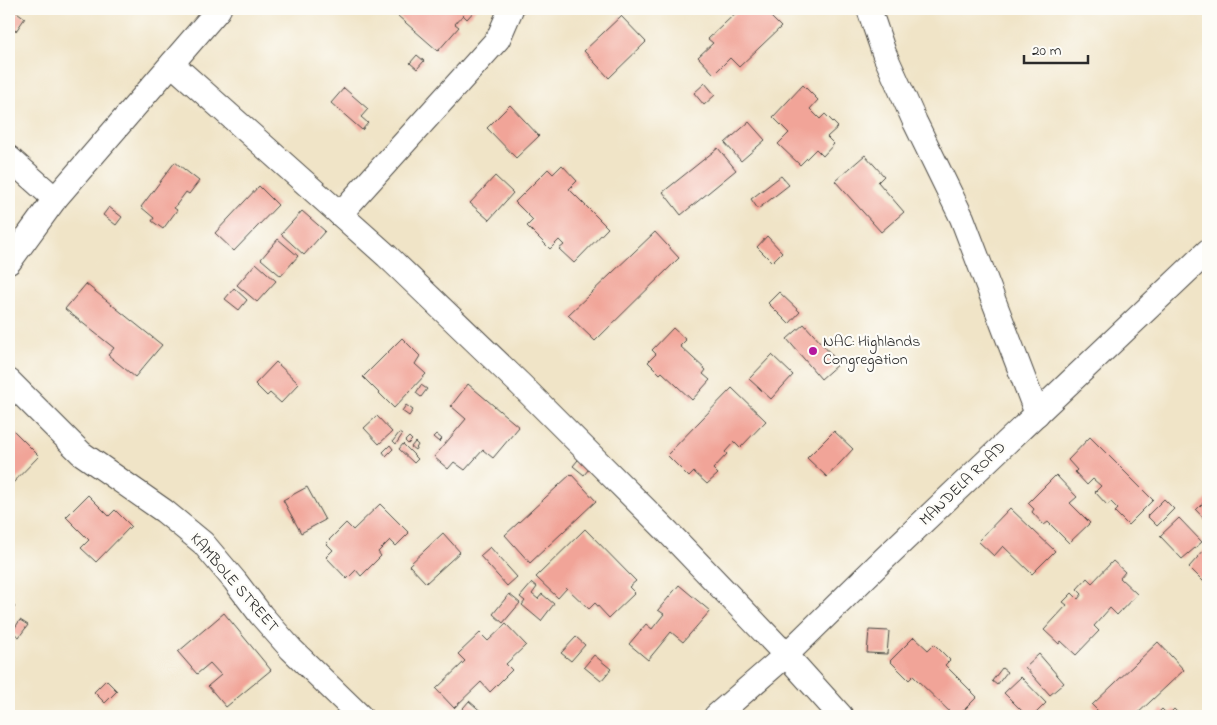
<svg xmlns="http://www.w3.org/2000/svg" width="1217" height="725" font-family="'Indie Flower',sans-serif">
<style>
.building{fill:#f1a498}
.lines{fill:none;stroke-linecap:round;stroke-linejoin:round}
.minor-casing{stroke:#494742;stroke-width:26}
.minor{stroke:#fff;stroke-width:24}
.poi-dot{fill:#b5179e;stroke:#fdfcf7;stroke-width:2}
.labels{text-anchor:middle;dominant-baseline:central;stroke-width:4.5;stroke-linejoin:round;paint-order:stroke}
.poi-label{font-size:16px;fill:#2b2b2b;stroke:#fdfcf7;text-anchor:start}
.street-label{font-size:16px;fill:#2b2b2b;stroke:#fdfcf7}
</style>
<rect width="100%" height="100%" fill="#fdfcf7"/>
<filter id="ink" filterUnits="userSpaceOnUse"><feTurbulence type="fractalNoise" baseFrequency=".02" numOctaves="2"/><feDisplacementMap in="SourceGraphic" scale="10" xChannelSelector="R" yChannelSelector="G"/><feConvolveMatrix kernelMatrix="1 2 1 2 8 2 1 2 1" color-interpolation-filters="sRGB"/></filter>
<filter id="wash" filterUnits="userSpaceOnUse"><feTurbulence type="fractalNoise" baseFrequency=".0096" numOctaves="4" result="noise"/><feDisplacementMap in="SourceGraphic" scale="20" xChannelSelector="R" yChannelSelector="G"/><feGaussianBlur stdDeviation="1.12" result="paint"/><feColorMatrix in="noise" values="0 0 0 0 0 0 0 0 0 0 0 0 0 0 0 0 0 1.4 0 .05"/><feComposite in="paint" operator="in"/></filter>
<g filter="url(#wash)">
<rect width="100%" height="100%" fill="#f0e4c7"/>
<g id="blocks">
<g class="building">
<polygon points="390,9 476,9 467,19 463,15 455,24 459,27 438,51"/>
<polygon points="740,9 763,9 781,27 739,67 730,58 714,74 698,57 713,43 708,39"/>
<polygon points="14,10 25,18 16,31 9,26 9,18"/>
<polygon points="621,16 646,42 609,78 584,51"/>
<polygon points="417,55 424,61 417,69 410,63"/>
<polygon points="705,83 715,95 704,105 694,93"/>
<polygon points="803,85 818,100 810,109 820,119 825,114 838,127 827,137 834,144 823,156 816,149 800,165 778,144 789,133 773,117"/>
<polygon points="344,88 368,109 361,117 368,123 362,130 331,103"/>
<polygon points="510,105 539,136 516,158 487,128"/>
<polygon points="749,122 765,140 741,161 725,143"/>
<polygon points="718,148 736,170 681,215 663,192"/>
<polygon points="865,155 884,176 878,182 904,212 881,232 835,181"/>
<polygon points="175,162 199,181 189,194 186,192 174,208 177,210 163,229 152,221 154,218 141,207"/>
<polygon points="562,165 577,181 569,189 608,228 574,263 559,249 564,245 559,240 550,249 527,226 533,220 515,202 548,169 553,174"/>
<polygon points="495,176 513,193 489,220 470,203"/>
<polygon points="781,176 789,185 758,209 751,199"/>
<polygon points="259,186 278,205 234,251 215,233"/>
<polygon points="109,207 122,217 116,225 103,215"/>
<polygon points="302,211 325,231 304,255 281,234"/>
<polygon points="655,232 679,258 595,341 568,315"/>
<polygon points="767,236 782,252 772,262 757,247"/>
<polygon points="278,239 298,256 281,276 261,259"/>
<polygon points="256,263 276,281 257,302 237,285"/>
<polygon points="86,284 162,345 135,377 108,355 114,348 65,309"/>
<polygon points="234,288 247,300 239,310 225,299"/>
<polygon points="779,292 800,312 789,324 768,303"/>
<polygon points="804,324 839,363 821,379 787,339"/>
<polygon points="673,328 686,340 680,346 706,370 703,374 710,380 692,400 662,372 660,374 648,362 656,354 652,350"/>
<polygon points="402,338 420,356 415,364 426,374 394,408 363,377"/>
<polygon points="772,355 793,375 771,399 749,379"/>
<polygon points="276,362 299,384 281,403 270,393 267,396 255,384"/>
<polygon points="468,384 519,427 493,458 483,450 465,470 454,462 448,469 434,457 466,419 451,406"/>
<polygon points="421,385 427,389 421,397 416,393"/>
<polygon points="732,388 766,421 740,448 734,442 725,452 727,454 713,469 718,474 707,484 694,472 689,477 667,455"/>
<polygon points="406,405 413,410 409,416 402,411"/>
<polygon points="377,416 392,432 379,444 364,428"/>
<polygon points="9,426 39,456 9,487"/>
<polygon points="834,431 853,449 827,477 807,458"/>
<polygon points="399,433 402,435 396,444 393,441"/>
<polygon points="436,434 442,439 439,442 433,437"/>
<polygon points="409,437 412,440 408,444 405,441"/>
<polygon points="1090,437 1153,500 1128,525 1115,512 1118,509 1111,502 1107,505 1095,492 1101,486 1093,479 1087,485 1075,472 1077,470 1068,460"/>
<polygon points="415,442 418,445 415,450 411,447"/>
<polygon points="403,444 418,459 414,463 399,449"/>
<polygon points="390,445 393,449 386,456 383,452"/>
<polygon points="582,455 593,464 584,475 573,466"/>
<polygon points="571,474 596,501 530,563 505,535"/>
<polygon points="1056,475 1077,497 1070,503 1090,523 1069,543 1048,522 1044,525 1032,512 1034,509 1028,503"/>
<polygon points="307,487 325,520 301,533 283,500"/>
<polygon points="88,495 109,516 115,510 131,526 96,562 81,548 89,540 66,517"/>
<polygon points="1208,498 1208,523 1196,510"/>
<polygon points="1164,499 1174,509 1157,526 1147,516"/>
<polygon points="380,504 409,533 396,546 390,540 378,552 381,556 361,576 356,570 347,579 326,557 333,550 326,543 346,523 353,530"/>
<polygon points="1010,508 1055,551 1032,574 1003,546 994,556 978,541"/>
<polygon points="1179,518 1202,542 1182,559 1160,536"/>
<polygon points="585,529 636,581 629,587 635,593 609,618 595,603 589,609 567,588 558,598 536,577"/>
<polygon points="443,533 460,552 426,583 409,565"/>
<polygon points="490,547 517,577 507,586 480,556"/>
<polygon points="1205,549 1208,552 1208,586 1189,567"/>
<polygon points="1113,561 1125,572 1120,578 1137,594 1117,615 1110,608 1094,626 1099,631 1076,655 1061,641 1059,644 1044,630 1067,605 1063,602 1072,593 1078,599 1082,594 1077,589 1087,578 1092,583"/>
<polygon points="532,583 537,587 532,594 538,599 542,594 554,604 541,621 522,605 525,601 520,597"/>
<polygon points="679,585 710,611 683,642 671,632 648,660 629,644 646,624 652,629 664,614 658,610"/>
<polygon points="509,594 520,603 503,623 493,614"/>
<polygon points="9,601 15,607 9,613"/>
<polygon points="224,613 271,670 226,707 208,686 221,675 210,663 197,674 178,652"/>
<polygon points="20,620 28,625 19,637 12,632"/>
<polygon points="506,624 526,645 506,664 512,670 490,692 481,682 454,708 436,689 465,661 458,654 480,633 488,641"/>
<polygon points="869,630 889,631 887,654 867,653"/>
<polygon points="576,637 585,645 571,661 561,653"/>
<polygon points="914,637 928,650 934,644 950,660 945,665 977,697 958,716 954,716 913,676 909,680 890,661"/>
<polygon points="1158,642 1184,670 1135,716 1103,716 1092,705"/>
<polygon points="1039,654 1064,683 1050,695 1025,667"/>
<polygon points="594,655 611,669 601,681 584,667"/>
<polygon points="1002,668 1007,672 997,685 992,681"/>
<polygon points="1021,677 1046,703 1033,716 1027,716 1004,693"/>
<polygon points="106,680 117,691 105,703 94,692"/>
<polygon points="469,701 484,714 482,716 460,716 458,714"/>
<polygon points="1162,709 1168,715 1174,709 1181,716 1155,716"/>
</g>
</g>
</g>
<g filter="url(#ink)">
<use href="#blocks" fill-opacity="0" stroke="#494742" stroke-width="1"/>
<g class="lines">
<g class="minor-casing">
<g id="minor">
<polyline points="869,9 884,53 915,122 962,218 1037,414"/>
<polyline points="172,64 387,256 520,384 668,532 786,655 841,716"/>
<polyline points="9,158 55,199"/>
<polyline points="340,214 498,39 511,9"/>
<polyline points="9,262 55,199 219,9"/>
<polyline points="9,381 81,453 164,511 203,543 235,581 261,615 291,649 360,716"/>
<polyline points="716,716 786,655 884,559 1208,251"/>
</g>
</g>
<use href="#minor" class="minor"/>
</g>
</g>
<circle class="poi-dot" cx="813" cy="351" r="5"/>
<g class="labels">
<g class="poi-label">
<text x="823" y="342">NAC: Highlands<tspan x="823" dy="18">Congregation</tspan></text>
</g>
<g class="street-label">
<text transform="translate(963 484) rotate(-44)">MANDELA ROAD</text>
<text transform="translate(234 583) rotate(49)">KAMBOLE STREET</text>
</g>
</g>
<rect width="1217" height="725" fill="none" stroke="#fdfcf7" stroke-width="30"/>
<path d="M1024 55v8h64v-8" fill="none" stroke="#2b2b2b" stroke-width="2.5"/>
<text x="1032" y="55" font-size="15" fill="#2b2b2b" stroke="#fdfcf7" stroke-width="4" paint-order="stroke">20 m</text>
</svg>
